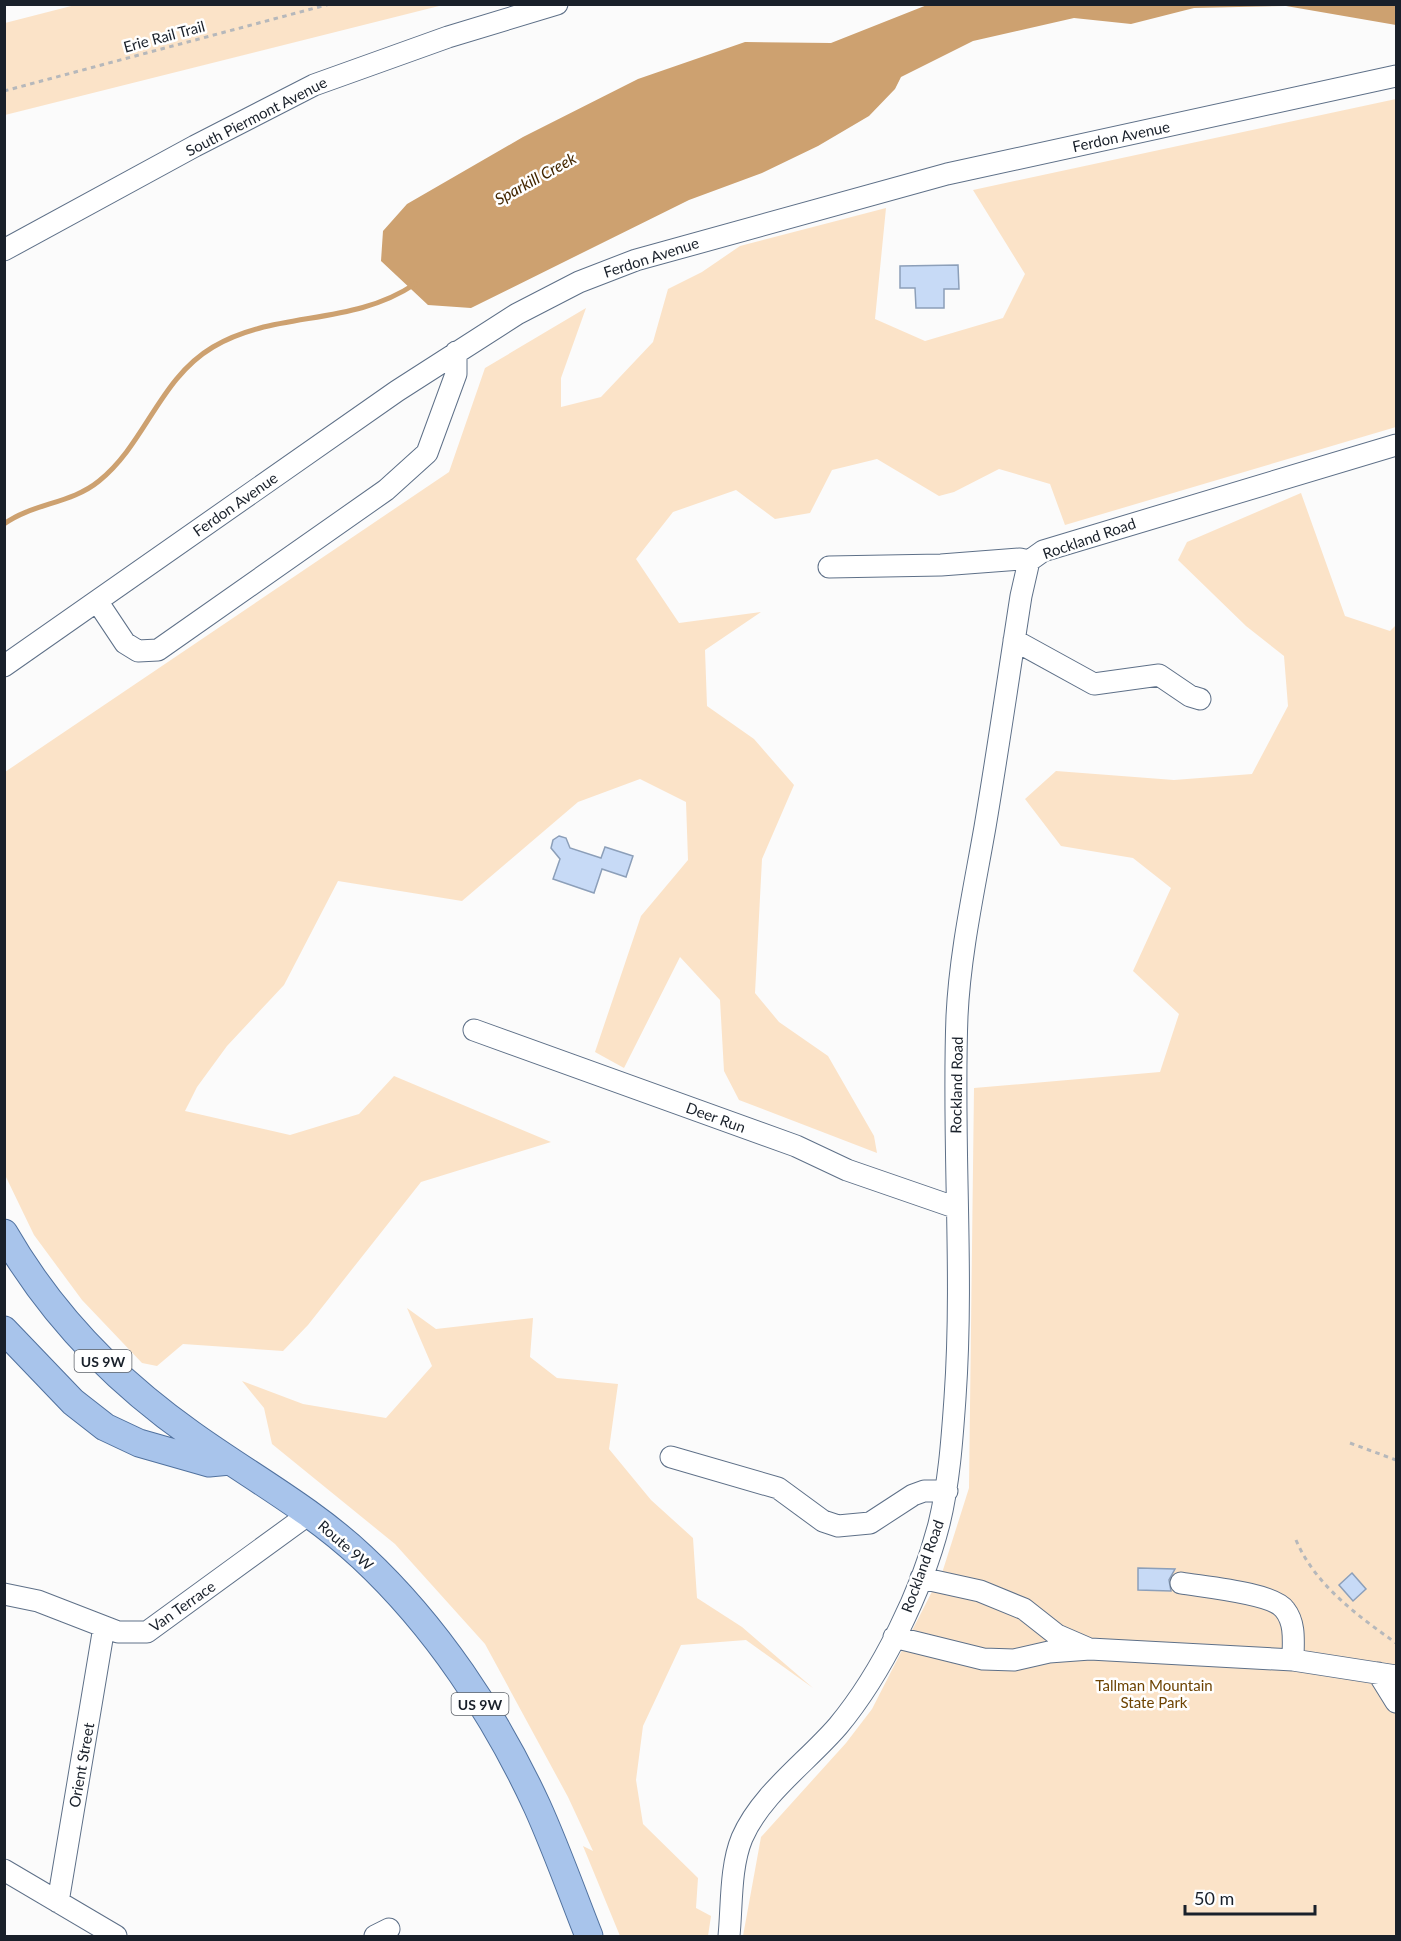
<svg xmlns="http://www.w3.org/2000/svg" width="1401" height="1941" viewBox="0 0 1401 1941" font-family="Lato,sans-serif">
	<rect width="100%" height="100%" fill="#fbfbfb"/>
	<!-- green -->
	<path fill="#fbe3c8" d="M79,4H443V5L5,115V23Z
		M1396,99V427L1065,525L1050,484L999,469L954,492L939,496L877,459L832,470L810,513L775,519L736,490L673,512L636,559L679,623L761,612L705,650L707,706L754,739L794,785L762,859L755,993L779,1022L828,1056L874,1136L877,1153L739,1100L724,1071L720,1000L680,957L624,1068L595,1052L641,916L688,860L686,802L640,779L578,802L462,901L338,881L284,985L227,1046L197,1087L185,1111L290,1135L359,1114L394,1076L551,1142L421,1182L308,1325L283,1351L183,1344L157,1366L142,1363L82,1300L34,1235L5,1175V772L449,472L485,368L586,308L561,378V407L601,397L653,342L668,289L702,272L740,246L886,208L875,319L925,341L1003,318L1025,274L973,190Z
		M1301,493L1345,616L1390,631L1396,625V1936H743L761,1837L846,1743L872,1709L943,1570L969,1488L974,1088L1160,1072L1179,1014L1133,971L1171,888L1133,858L1061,846L1025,799L1056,771L1174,780L1252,774L1288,706L1284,656L1246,626L1178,560L1187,542Z
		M407,1308L436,1329L533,1318L530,1357L557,1378L618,1384L609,1449L651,1500L693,1538L697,1598L742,1627L813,1688L746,1640L681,1645L643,1726L636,1780L643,1824L698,1878L696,1908L711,1916L708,1936H620L583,1846L593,1851L568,1797L485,1644L395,1544L272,1444L264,1408L242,1381L303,1404L386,1418L432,1366Z"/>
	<!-- water -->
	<path fill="#cda170" d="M927,5L1396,4V25L1286,6L1194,8L1131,24L1074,18L973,41L901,77L895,89L869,116L818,146L762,173L689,200L471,308L428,305L381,261L383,231L407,204L523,137L638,79L745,42L831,43Z"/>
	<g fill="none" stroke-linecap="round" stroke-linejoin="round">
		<!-- stream -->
		<path stroke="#cda170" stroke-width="5" d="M4,524C33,503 71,504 99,481C146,443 159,379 213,347C275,310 351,327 415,284"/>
	</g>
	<!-- building -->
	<path fill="#c7daf6" stroke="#8c9fb9" stroke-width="1.5" d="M958,265L959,289H944V308H916L915,288H900V266Z
		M559,836L566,838L570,848L601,858L605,847L633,856L626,877L602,869L594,893L553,879L560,859L551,848L553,840Z
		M1138,1568L1175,1569L1169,1580L1171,1591L1138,1590Z
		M1352,1573L1366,1589L1353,1601L1339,1585Z"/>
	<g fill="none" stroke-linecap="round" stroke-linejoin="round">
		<defs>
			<path id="minor" d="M4,250L195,146L314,85L448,37L557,4
				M829,567L941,565L1020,559L1029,561
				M97,601L125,643L138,651L158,650L386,490L427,453L456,374V352
				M1014,640L1094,684L1159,675L1190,696L1200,699
				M4,666L397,391L517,314L579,282L636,260L947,174L1396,76
				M474,1030L796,1146L847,1170L957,1208
				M671,1457L778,1488L823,1521L838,1526L870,1523L913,1495L924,1491H947
				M921,1578L980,1591L1024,1609L1057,1635L1087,1648
				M1181,1583C1203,1587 1274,1593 1285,1610C1296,1624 1293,1643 1293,1660
				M4,1594L38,1601L118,1632H147L309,1514
				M894,1637L983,1659L1014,1660L1049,1652L1090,1649L1293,1660L1396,1676
				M1378,1673L1396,1702
				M4,1870L116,1936
				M58,1902L104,1627
				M375,1936L389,1929
				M729,1936C732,1906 730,1867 742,1838C761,1794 807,1762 838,1726C882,1673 922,1591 939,1524C949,1483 952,1441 955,1398C964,1271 952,1144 957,1016C960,953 974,890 985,827C998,750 1009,673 1021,596L1029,561L1043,551L1396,445"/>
			<path id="major" d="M4,1233C50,1313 116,1381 191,1434C248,1475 311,1509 362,1557C436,1626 495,1715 537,1806C556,1848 572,1893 589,1936
				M4,1330L73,1402L105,1427L139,1443L209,1463L230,1461"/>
		</defs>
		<!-- minor casing -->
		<use href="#minor" stroke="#5e7088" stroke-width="23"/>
		<!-- major casing -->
		<use href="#major" stroke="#50719e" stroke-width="29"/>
		<!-- path -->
		<path stroke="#b6b8bb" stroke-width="3" stroke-dasharray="4.5 4.5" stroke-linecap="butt" d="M4,91L330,4
			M1350,1443L1396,1460
			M1296,1540C1315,1585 1358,1616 1396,1643"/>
		<!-- minor -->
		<use href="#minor" stroke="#fff" stroke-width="21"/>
		<!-- major -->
		<use href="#major" stroke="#a8c4eb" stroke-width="27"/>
	</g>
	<g text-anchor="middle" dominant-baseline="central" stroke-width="5" stroke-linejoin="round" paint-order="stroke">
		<!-- shield labels -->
		<g fill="#fff" stroke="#5e636a" stroke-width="1.5">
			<rect x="74.5" y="1350" width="57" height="22" rx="4.5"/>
			<rect x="451.5" y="1693" width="57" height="22" rx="4.5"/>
		</g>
		<g font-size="14" font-weight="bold" fill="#19202a">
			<text x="103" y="1361">US 9W</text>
			<text x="480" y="1704">US 9W</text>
		</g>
		<!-- street labels -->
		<g font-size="15" fill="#19202a" stroke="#fff">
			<text transform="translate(164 36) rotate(-15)">Erie Rail Trail</text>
			<text transform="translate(256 116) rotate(-27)">South Piermont Avenue</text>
			<text transform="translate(1121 136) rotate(-12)">Ferdon Avenue</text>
			<text transform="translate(651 257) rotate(-18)">Ferdon Avenue</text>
			<text transform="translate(235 504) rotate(-35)">Ferdon Avenue</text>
			<text transform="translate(1089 538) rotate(-19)">Rockland Road</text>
			<text transform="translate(956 1085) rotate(-89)">Rockland Road</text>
			<text transform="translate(716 1117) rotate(20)">Deer Run</text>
			<text transform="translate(346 1545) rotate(41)">Route 9W</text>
			<text transform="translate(922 1566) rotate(-70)">Rockland Road</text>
			<text transform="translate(182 1606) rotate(-35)">Van Terrace</text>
			<text transform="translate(81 1765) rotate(-80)">Orient Street</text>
		</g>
		<!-- park labels -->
		<g font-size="15" fill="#6e4403" stroke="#fff">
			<text x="1154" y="1685">Tallman Mountain<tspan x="1154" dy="17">State Park</tspan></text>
		</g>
		<!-- water labels -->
		<g font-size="16" font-style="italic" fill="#442700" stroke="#fff">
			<text transform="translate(535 178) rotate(-29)">Sparkill Creek</text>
		</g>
	</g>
	<!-- border -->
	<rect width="1401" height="1941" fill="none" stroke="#19202a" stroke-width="12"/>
	<!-- scale -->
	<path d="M1185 1905v9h130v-9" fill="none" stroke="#19202a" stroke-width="3"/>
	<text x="1194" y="1905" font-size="18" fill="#19202a" stroke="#ffffff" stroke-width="4.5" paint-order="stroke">50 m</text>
</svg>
